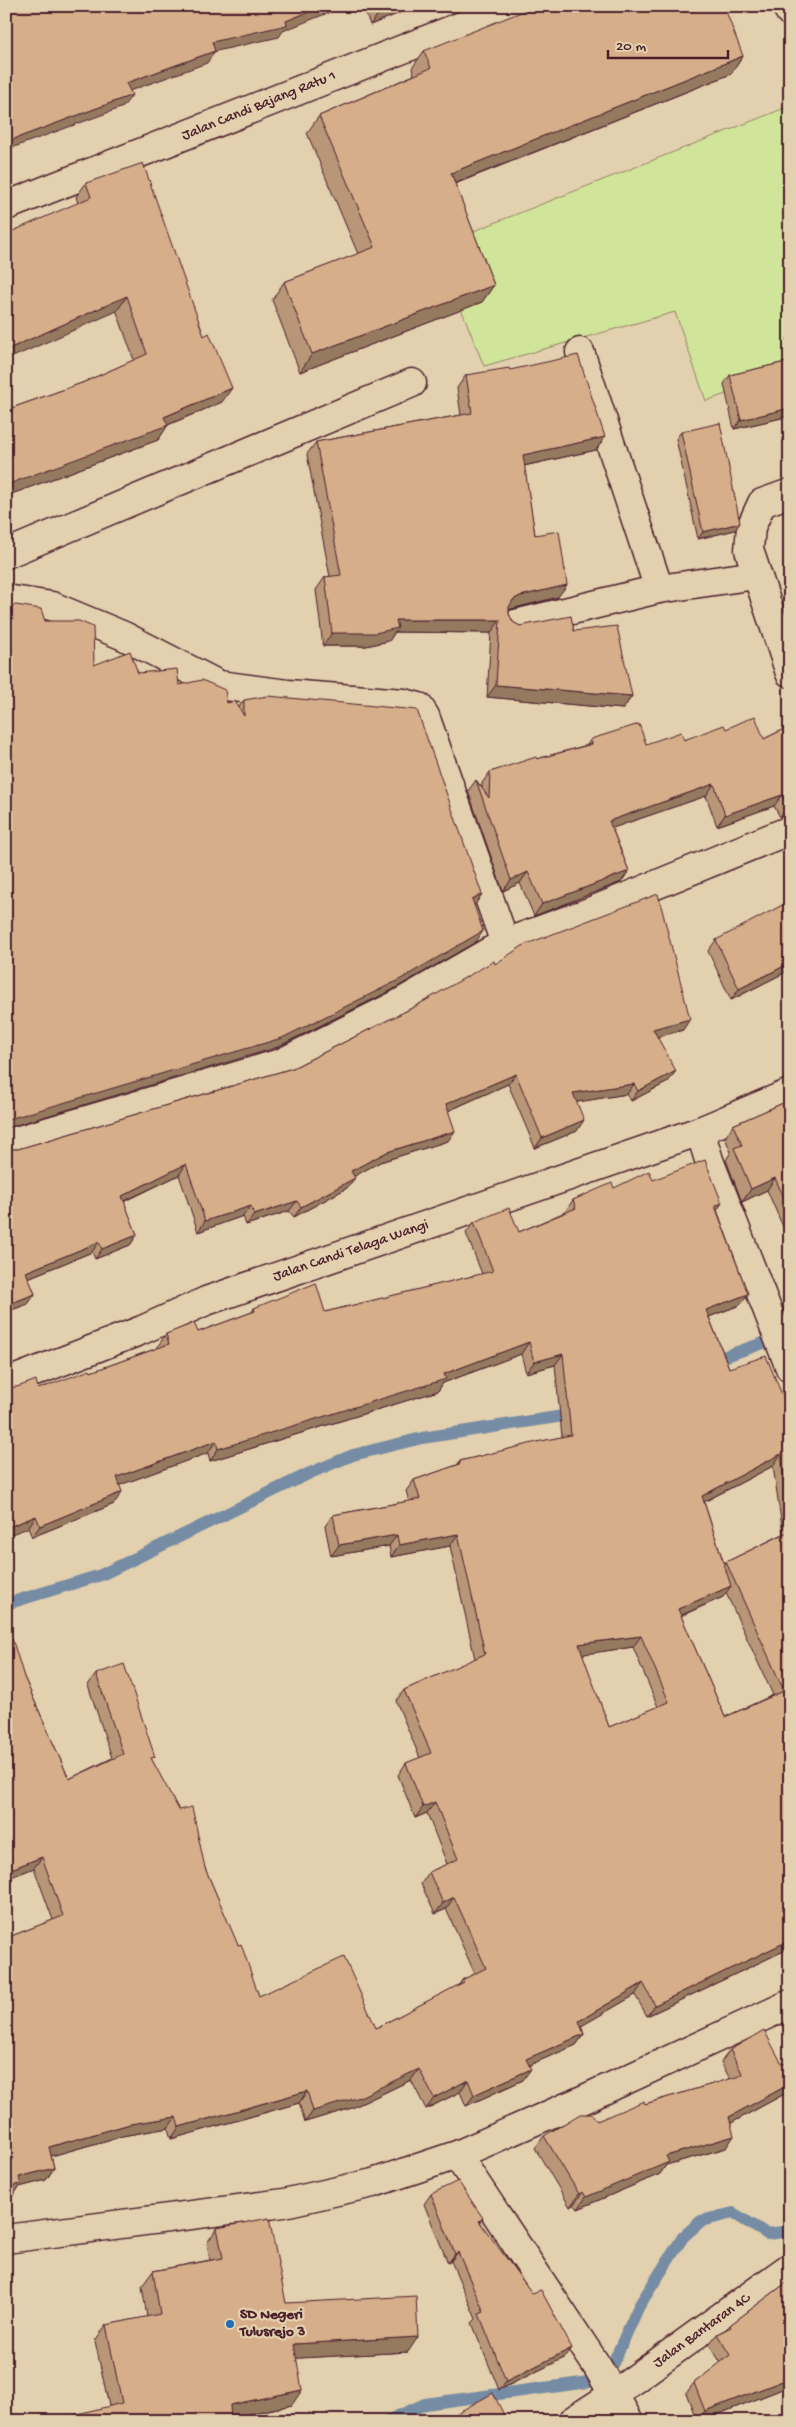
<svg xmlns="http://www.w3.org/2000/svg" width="796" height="2427" viewBox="0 0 796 2427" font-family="'Gochi Hand',sans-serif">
	<rect width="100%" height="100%" fill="#e3d0ae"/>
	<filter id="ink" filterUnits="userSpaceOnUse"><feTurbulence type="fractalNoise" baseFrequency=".02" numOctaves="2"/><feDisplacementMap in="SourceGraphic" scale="10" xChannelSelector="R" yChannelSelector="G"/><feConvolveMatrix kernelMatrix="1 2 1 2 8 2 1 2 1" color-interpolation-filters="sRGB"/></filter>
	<g filter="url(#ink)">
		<!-- green -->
		<path fill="#d1e59a" stroke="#8e8262" d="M790,106V371L706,401L675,312L484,366L436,246Z"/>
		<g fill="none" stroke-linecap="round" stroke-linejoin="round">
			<!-- stream -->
			<path stroke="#758ca4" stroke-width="12" d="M709,1362L780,1337
				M6,1604L101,1575L310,1473L353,1455L422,1438L576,1414
				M387,2421L425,2404L589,2382L613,2363L639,2306L683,2237L701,2221L733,2213L767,2234L790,2231"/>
			<defs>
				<path id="minor" d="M786,6L790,12
					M6,206L512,6
					M580,352L659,589
					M790,493L762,503L751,527L749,550L790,673
					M6,554L412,383
					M6,599L52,606L124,636L219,685L288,694L404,703L419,707L425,716L505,943
					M515,624L659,589L756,575
					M700,1131L709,1160L790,1368
					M6,1144L281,1063L399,1004L505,943L587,913L790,830
					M457,2155L597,2366L629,2421
					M6,2239L284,2203L373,2183L457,2155L578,2102L790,2004
					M572,2421L614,2394L790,2267"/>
				<path id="tertiary" d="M6,1383L142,1330L206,1301L700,1131L790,1093"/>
			</defs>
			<!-- minor casing -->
			<use href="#minor" stroke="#4a1f2b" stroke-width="31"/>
			<!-- tertiary casing -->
			<use href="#tertiary" stroke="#4a1f2b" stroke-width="31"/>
			<!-- minor -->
			<use href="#minor" stroke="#e3d0ae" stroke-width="28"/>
			<!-- tertiary -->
			<use href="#tertiary" stroke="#e3d0ae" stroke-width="28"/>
		</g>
		<!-- wall -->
		<path fill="#b89677" stroke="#4a1f2b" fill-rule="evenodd" d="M363,6H409L407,10L370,25Z
			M424,51L743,56L731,74L455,184L494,285L482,302L300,372L272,300L284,282L358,254L307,133L319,116L414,75L412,68Z
			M86,183L222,402L168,425L158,440L6,496V410L82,383L134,360L76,197Z
			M790,335V356L787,339Z
			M790,361V416L734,429L724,384L730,375Z
			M510,370L605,437L596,450L524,466L535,535L558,597L511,609L509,610V614L513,622L520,626L574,631L632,696L623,709L487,697L491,633L395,632L389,641L366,646H323L316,590L325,577H330L307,454L316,442L461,415L457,388L466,375Z
			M681,432L735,530L698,539L676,439Z
			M45,621L94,665L138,673L179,685L239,707L244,700L475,905H474L476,942L392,990L275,1048Z
			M790,726V815L780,817L774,806L717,826L706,796L612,828L629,871L621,882L534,916L520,883L503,891L468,791L476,780L482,788V783L490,772L587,745L591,739L646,744L684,740L726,729L764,739Z
			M716,940L790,970L731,1000L708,951Z
			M495,964L683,1030L657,1037L668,1082L631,1101L627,1094L576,1102L577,1131L535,1148L508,1084L448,1111V1141L380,1162L354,1176L347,1188L294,1217L289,1211L246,1225L243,1216L198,1232L179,1175L124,1202L137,1235L130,1245L95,1259L92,1252L28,1278L35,1294L28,1304L6,1312V1147L10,1149H18L293,1068L414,1007Z
			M790,1100V1243L767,1190L742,1202L726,1160L731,1152L725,1138L733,1125Z
			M653,1180L717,1210L748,1294L740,1305L709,1317L729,1368L788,1409H790V1948L647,2016L635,1995L581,2026L584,2034L576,2045L529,2065L523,2080L466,2106L460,2092L426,2109L411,2080L352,2108L305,2122L299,2103L171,2139L168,2128L122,2136L51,2156L54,2168L46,2180L19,2187L13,2196L6,2197V1938L53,1920L34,1868L6,1879V1640L24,1677L69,1779L112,1758L88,1685L96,1674L152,1760L205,1868L259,1996L376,2028L459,1985L462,1980L475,1974L446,1909L435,1914L421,1884L429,1872L447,1864L427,1813L415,1818L398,1775L406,1763L420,1758L396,1701L404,1690L475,1659L450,1546L391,1557L389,1546L331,1556L325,1526L333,1515L409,1501L406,1491L414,1480L457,1465L460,1461L562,1437L555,1365L526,1373L521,1354L443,1383L438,1391L210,1461L208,1453L119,1485L114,1504L32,1537L28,1528L38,1389L91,1372L158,1348V1346L166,1334L198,1332L252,1312L254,1308L325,1312L482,1274L466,1233L474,1222L519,1232L565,1212L573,1200L614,1188ZM773,1466L783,1534L726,1562L724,1564L704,1502ZM726,1593L773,1695L725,1717L681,1616L723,1597ZM633,1647L658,1707L609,1727L582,1654Z
			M730,2050L790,2091L731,2123L726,2148L666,2165L660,2174L578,2209L574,2204L570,2207L535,2148L544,2136L597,2121L645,2104L730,2079L721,2062Z
			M431,2194L483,2218L480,2222L566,2357L499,2390L472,2323L476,2319L451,2261L448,2263L424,2204Z
			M217,2228L286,2303L408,2352L296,2358L292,2405L231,2418L109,2406L95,2341L106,2325L147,2317L142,2286L153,2271L210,2260L207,2243Z
			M790,2280V2386L701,2421H697L686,2393L694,2383L721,2363L709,2344L717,2334L726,2329L730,2325Z"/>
		<!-- shaded-wall -->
		<path fill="#967a61" stroke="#4a1f2b" d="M323,6H345L283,31L279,37L203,54L212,42L286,21Z
			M395,6H409L407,10L370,25L379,13Z
			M215,51L207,63L118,95L126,83Z
			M743,56L731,74L438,190L451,173Z
			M132,95L123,107L6,150V142Z
			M494,285L482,302L300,372L312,354Z
			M127,296L117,311L6,360V350Z
			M232,388L222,402L165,426L168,425L158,440L6,496V485Z
			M790,408V416L734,429L741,420Z
			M605,437L596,450L514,468L523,455Z
			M740,523L735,530L698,539L703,532Z
			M567,585L558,597L511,609L504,613L513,600L520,596Z
			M396,620H500L491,633L395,632L389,641L366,646H323L332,633Z
			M496,685L632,696L623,709L487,697Z
			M714,784L706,796L601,832L609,821Z
			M782,795L774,806L717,826L725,815Z
			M790,805V815L780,817L788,806Z
			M629,871L621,882L534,916L542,904Z
			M528,872L520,883L503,891L511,880Z
			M482,894L475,905L465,910L472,899Z
			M483,931L476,942L392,990L275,1048L6,1128V1120L9,1119Z
			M790,963V970L731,1000L739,989Z
			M690,1019L683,1030L646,1040L653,1029Z
			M676,1071L668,1082L631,1101L638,1091Z
			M516,1074L508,1084L439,1115L446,1104Z
			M634,1084L627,1094L566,1104L573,1093Z
			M584,1120L577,1131L535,1148L542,1138Z
			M455,1131L448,1141L380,1162L344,1182L351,1171L387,1152Z
			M186,1164L179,1175L114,1206L122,1196Z
			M355,1178L347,1188L294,1217L301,1207Z
			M775,1178L767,1190L742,1202L751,1189Z
			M297,1201L289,1211L246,1225L254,1215Z
			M722,1203L714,1215L715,1206Z
			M251,1206L243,1216L198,1232L205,1221Z
			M137,1235L130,1245L95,1259L102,1249Z
			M99,1242L92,1252L18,1282L26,1272Z
			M35,1294L28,1304L6,1312V1305Z
			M748,1294L740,1305L698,1321L706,1310Z
			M529,1342L521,1354L443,1383L438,1391L210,1461L218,1449L444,1374Z
			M563,1354L555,1365L526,1373L534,1362Z
			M216,1441L208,1453L109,1489L117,1477Z
			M781,1454L773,1466L694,1507L702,1496Z
			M122,1492L114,1504L32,1537L40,1526Z
			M36,1516L28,1528L6,1536V1528Z
			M458,1534L450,1546L391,1557L399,1545Z
			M397,1535L389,1546L331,1556L339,1545Z
			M731,1586L723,1597L670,1620L678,1609Z
			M641,1636L633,1647L571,1656L579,1644Z
			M435,1802L427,1813L415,1818L423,1807Z
			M42,1857L34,1868L6,1879V1871Z
			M454,1897L446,1909L435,1914L443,1903Z
			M790,1940V1948L647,2016L655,2005Z
			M643,1983L635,1995L571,2032L579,2021Z
			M584,2034L576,2045L518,2070L526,2059Z
			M419,2069L411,2080L352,2108L305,2122L313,2111Z
			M531,2069L523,2080L466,2106L474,2095Z
			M468,2080L460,2092L426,2109L434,2098Z
			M790,2084V2091L720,2129L729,2117Z
			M307,2091L299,2103L171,2139L179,2127Z
			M176,2117L168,2128L122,2136L41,2159L49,2147L130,2124Z
			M734,2136L726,2148L666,2165L660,2174L578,2209L586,2197L666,2156Z
			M54,2168L46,2180L19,2187L13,2196L6,2197V2187L19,2177Z
			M583,2192L574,2204L570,2207L579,2194Z
			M458,2252L451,2261L448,2263L455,2254Z
			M418,2337L408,2352L283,2359L294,2344Z
			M572,2348L566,2357L499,2390L506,2381Z
			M790,2378V2386L701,2421H698L705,2411Z
			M302,2390L292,2405L219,2420L230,2405Z"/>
		<!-- building -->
		<path fill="#d6ae8a" stroke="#4a1f2b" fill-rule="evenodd" d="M12,6H323L286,21L287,25L212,42L215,51L126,83L132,95L6,142V9Z
			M376,6H395L379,13Z
			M536,6H724L743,56L451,173L494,285L312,354L284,282L375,247L319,116L431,68L424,51Z
			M143,163L204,336L209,333L232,388L164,417L168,425L6,485V410L82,383L147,354L127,296L6,350V234L91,197L86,183Z
			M578,355L605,437L523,455L535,535L559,531L567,585L520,596L513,600L509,607V614L513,622L520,626L571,616L574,631L617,626L632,696L496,685L500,620H396L398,628L375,633H332L325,577L341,575L316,442L472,413L466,375L509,368L510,370Z
			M790,361V408L741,420L730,375Z
			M720,423L740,523L703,532L681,432Z
			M16,605L41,609L45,621H79L93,627L94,665L130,651L138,673L177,669L179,685L202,680L225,690L227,703L235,701L244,716V700L268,696L417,710L482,894L472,899L483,931L399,980L282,1038L9,1119L6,1120V608Z
			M755,716L764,739L790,726V805L788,806L782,795L725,815L714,784L609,821L629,871L542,904L528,872L511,880L476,780L489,798L490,772L536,757L537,759L592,744L591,739L639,724L646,744L681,732L684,740L724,725L726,729Z
			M658,894L690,1019L653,1029L676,1071L638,1091L634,1084L573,1093L584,1120L542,1138L516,1074L446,1104L455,1131L387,1152L351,1171L355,1178L301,1207L297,1201L254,1215L251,1206L205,1221L186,1164L122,1196L137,1235L102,1249L99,1242L26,1272L35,1294L6,1305V1147L10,1149H18L293,1068L414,1007L494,961L495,964L524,945Z
			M790,901V963L739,989L716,940Z
			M790,1100V1211L775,1178L751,1189L734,1148L742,1145L733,1125Z
			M705,1160L722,1203L715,1206L748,1294L706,1310L729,1368L766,1356L788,1409H790V1516L781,1454L702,1496L731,1586L678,1609L725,1717L784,1691L726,1562L790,1531V1940L655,2005L643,1983L579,2021L584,2034L526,2059L531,2069L474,2095L468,2080L434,2098L419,2069L360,2097L313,2111L307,2091L179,2127L176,2117L130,2124L49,2147L54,2168L19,2177L21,2184L6,2187V1938L63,1916L42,1857L6,1871V1640L12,1638L24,1677L69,1779L123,1754L96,1674L124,1664L155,1757L151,1758L179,1810L192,1807L205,1868L238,1945L241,1944L259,1996L344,1957L376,2028L464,1982L462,1980L486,1968L454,1897L443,1903L429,1872L458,1859L435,1802L423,1807L406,1763L431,1753L404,1690L485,1654L458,1534L399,1545L397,1535L339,1545L333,1515L420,1499L414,1480L460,1464V1461L541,1441L571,1435L563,1354L534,1362L529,1342L444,1374L446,1379L218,1449L216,1441L117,1477L122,1492L40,1526L36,1516L6,1528V1389L20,1386L36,1380L38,1389L90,1370L91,1372L169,1344L166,1334L194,1323L198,1332L255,1311L254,1308L316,1283L325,1312L493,1271L474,1222L509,1208L519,1232L576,1208L573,1200L612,1183L614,1188L649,1171L653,1180ZM641,1636L669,1702L609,1727L579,1644Z
			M764,2030L782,2064L790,2062V2084L729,2117L734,2136L666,2156L669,2162L586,2197L583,2192L579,2194L544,2136L580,2114H592L597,2121L644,2101L645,2104L743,2075L730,2050Z
			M458,2181L483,2218L479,2221L532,2293L541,2290L572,2348L506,2381L479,2314L484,2312L458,2252L455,2254L431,2194Z
			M269,2218L286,2303L416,2296L418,2337L294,2344L302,2390L230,2405L231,2420L49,2421L122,2403L106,2325L160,2314L153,2271L223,2258L217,2228Z
			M790,2280V2378L705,2411L694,2383L730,2355L717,2334L731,2327L730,2325Z
			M493,2393L507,2421H443Z"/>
	</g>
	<!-- markers -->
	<circle fill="#1f6fb2" stroke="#e3d0ae" stroke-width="2" cx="230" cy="2324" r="5"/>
	<g text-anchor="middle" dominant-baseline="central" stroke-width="4.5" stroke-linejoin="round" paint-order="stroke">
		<!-- street labels -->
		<g font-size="15" fill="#4a1f2b" stroke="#e3d0ae">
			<text transform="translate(259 106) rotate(-22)">Jalan Candi Bajang Ratu 1</text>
			<text transform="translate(351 1251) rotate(-19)">Jalan Candi Telaga Wangi</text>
			<text transform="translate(702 2331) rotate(-36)">Jalan Bantaran 4C</text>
		</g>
		<!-- poi labels -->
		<g font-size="15" font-weight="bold" fill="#4a1f2b" stroke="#e3d0ae" text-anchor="start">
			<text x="240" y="2315">SD Negeri<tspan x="240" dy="17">Tulusrejo 3</tspan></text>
		</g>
	</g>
	<!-- margin -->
	<rect width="796" height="2427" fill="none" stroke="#e3d0ae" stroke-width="25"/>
	<rect x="12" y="12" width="771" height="2402" fill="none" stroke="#4a1f2b" stroke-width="2" filter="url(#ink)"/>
	<!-- scale -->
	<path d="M608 50v8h120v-8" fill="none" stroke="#4a1f2b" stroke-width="2.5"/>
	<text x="616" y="50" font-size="15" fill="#4a1f2b" stroke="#e3d0ae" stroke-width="4" paint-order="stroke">20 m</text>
</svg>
